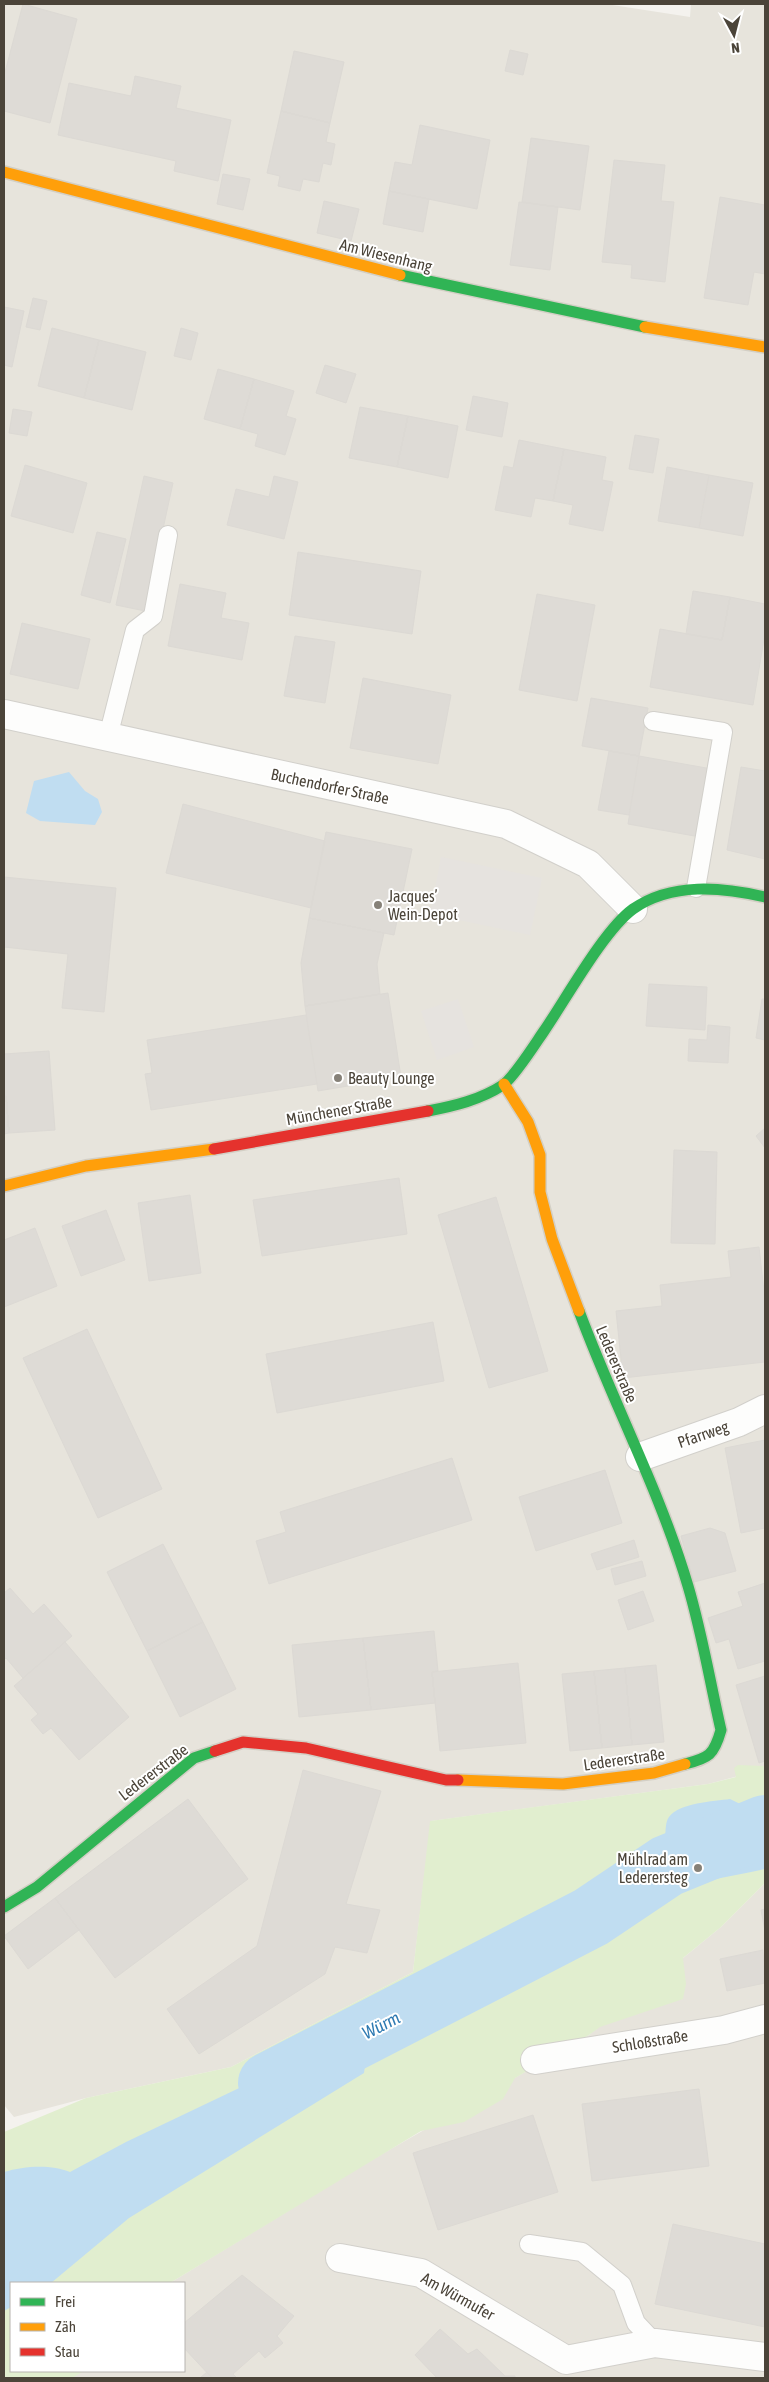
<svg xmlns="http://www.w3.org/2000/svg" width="769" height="2382" viewBox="0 0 769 2382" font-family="'Asap Condensed',sans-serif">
	<rect width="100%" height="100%" fill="#f4f2ee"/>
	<!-- residential -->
	<path fill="#e7e4dc" d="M4,4H606L690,17L691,4H765V1769L708,1784L431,1821L413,1972L231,2067L86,2098L14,2117L4,2105Z
		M765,1883V2378H28L40,2371H184V2283H170L365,2164L589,2035L721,1927Z"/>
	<!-- green -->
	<path fill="#e1eecf" d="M738,1765L765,1766V1883L721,1927L683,1958L686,1984L683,1999L600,2027L589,2035L515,2078L503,2099L464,2122L421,2131L170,2283H11V2371H84L72,2378H4V2132L86,2098L231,2067L413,1972L430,1821L708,1784L736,1777L734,1768Z"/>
	<!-- parking -->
	<path fill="#e6e3df" d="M441,857L542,878L530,935L430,914Z
		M458,999L474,1047L437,1060L421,1011Z"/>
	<!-- water -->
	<path fill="#c0ddf1" d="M69,772L85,791L98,799L102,812L95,825L40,821L26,813L34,781Z
		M730,1799L765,1816V1869C727,1877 690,1883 653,1895C643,1898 633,1909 624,1911C612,1914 593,1911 583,1904L580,1890L588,1882L618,1876V1860L639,1854L665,1837C666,1831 665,1822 669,1817C679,1803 714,1801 730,1799Z
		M362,2034L366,2058L364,2073L129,2218L51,2283H11V2307L4,2311V2172C24,2166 51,2164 70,2172L126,2142L327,2046L346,2043Z"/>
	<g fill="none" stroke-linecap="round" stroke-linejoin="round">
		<!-- river -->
		<path stroke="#c0ddf1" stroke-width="62" d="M269,2083L591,1917L667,1866L765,1826"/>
	</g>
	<!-- building -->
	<path fill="#dedbd6" stroke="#dcd9d4" d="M23,4L77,19L50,123L4,111V76Z
		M510,50L528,54L523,75L505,71Z
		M294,51L344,62L330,123L281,111Z
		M135,76L181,86L176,108L231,120L218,181L174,171L176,161L58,135L69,83L131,96Z
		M281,111L330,123L326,142L335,144L331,165L323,163L319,182L303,179L300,191L278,186L280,176L267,173Z
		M420,125L490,140L477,209L389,191L395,162L412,165Z
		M531,138L589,146L580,210L522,202Z
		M614,160L665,165L661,201L674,202L665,282L631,278L632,265L602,262Z
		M223,174L250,179L243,210L217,204Z
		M389,191L429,199L423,232L383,224Z
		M720,197L765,205V274L754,272L748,305L704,298Z
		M324,201L359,209L351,241L317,233Z
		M519,202L558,207L550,270L510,265Z
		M33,298L47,301L40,330L26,327Z
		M4,307L24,311L12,367L4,365Z
		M52,328L99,340L84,398L38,386Z
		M181,328L198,333L191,360L174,356Z
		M99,340L146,352L132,410L84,398Z
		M325,365L356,374L346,403L316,393Z
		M218,369L254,379L240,429L204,419Z
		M254,379L294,391L286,416L296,419L285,455L255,446L258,434L240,429Z
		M473,396L508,403L502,437L466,430Z
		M360,407L408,416L397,467L349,458Z
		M13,409L32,412L27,436L9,433Z
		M408,416L458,426L448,478L397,467Z
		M635,435L659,439L653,473L629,469Z
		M519,440L564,449L553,501L535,498L531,517L495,510L504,466L513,468Z
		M564,449L606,457L602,480L613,482L603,531L569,524L573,505L553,501Z
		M25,465L87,483L73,533L11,516Z
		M667,467L709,475L699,528L658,521Z
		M709,475L753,483L743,536L699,528Z
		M144,476L173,483L145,611L116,605Z
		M274,476L298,482L284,539L227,525L236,489L269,497Z
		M97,532L126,539L110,603L81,595Z
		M298,552L421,571L412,634L289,615Z
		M180,584L226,593L221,618L249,623L242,660L168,646Z
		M693,591L730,597L722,640L686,634Z
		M537,594L595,605L577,701L519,690Z
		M730,597L765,604V633L753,705L650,687L660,629L722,640Z
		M22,623L90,639L78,689L10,674Z
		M295,636L335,642L325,703L284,696Z
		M363,678L451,695L438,764L350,748Z
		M591,698L648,708L639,756L582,746Z
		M609,751L639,756L629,815L598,810Z
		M639,756L712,769L700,837L628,824Z
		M741,767L765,771V859L727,850Z
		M183,804L325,841L311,908L166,873Z
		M326,832L412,849L394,935L309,918Z
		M4,877L116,888L104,1012L62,1008L68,954L4,947Z
		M309,918L384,933L377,964L380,994L305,1006L301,963Z
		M649,984L707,987L705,1030L646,1026Z
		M388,993L401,1077L318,1091L305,1006Z
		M762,999H765V1040L756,1038Z
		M306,1015L317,1084L151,1110L145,1074L152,1073L147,1040Z
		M708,1025L730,1027L728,1063L688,1061L689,1039L707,1040Z
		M49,1051L55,1130L9,1133L6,1096H4V1054Z
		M4,1096H6L9,1133L4,1134Z
		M765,1128V1148L756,1136Z
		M674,1150L717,1152L715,1244L671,1243Z
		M399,1178L407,1234L262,1256L253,1200Z
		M190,1195L201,1273L149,1281L138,1203Z
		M496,1197L548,1371L489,1388L438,1215Z
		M106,1210L125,1260L81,1276L62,1226Z
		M35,1228L57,1286L4,1307V1240Z
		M759,1247L765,1300V1362L623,1378L616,1311L662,1306L660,1285L731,1277L728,1251Z
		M433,1322L444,1381L277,1413L266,1354Z
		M87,1329L162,1489L98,1518L23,1358Z
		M765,1440V1528L741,1533L725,1448Z
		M452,1458L472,1520L269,1584L256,1541L286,1532L280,1512Z
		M605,1470L622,1523L536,1551L519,1497Z
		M710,1528L725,1533L736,1571L694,1582L681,1536Z
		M634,1540L639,1557L597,1570L591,1554Z
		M163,1544L203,1622L147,1651L107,1572Z
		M642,1561L646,1576L615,1585L611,1569Z
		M765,1583V1661L738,1669L729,1639L716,1643L708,1618L743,1606L738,1592Z
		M10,1588L33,1614L44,1604L72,1636L23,1678L6,1658L4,1660V1593Z
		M643,1591L654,1621L628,1630L618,1600Z
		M203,1622L236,1689L180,1717L147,1651Z
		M434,1631L438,1671L432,1672L435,1703L371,1710L363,1638Z
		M363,1638L371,1710L299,1717L292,1645Z
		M65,1642L129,1717L79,1760L51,1728L43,1734L31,1720L38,1714L14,1686Z
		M518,1663L526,1743L440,1751L432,1672Z
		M656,1665L664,1742L632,1745L625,1668Z
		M625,1668L632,1745L602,1748L594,1671Z
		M594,1671L602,1748L570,1751L562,1674Z
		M765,1676V1761L759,1763L736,1685Z
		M303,1770L381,1791L346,1904L380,1910L367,1953L335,1947L325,1974L199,2054L167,2009L257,1946Z
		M188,1799L248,1879L115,1978L55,1898Z
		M55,1898L79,1930L28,1969L4,1936Z
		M765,1909V1931L761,1910Z
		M763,1950L765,1983L727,1991L720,1959Z
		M699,2089L709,2166L592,2181L582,2104Z
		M533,2115L558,2192L438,2230L413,2153Z
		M673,2224L765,2244V2327L655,2304Z
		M242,2275L294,2316L277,2336L283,2343L265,2358L259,2351L233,2374L237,2378H212L184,2348V2323Z
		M440,2329L468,2354L477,2349L505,2376H515V2378H437L415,2355Z
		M207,2372L212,2378H200Z"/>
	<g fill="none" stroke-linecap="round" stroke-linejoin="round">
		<defs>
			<path id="lane" d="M653,721L723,732L696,888
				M108,737L135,630L153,616L168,535
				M529,2244L582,2252L622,2285L636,2323L655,2343"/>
			<path id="street" d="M4,714L506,824L588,864L633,909
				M640,1457L739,1422L765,1409
				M535,2060L724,2030L765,2019
				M340,2258L421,2273L566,2360L655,2343L765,2357"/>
			<path id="fast" d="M400,275L645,327
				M428,1111C454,1106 480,1100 503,1085C515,1076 535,1044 544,1031C566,999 604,930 633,909C672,882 722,887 765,897
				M579,1311C613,1403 660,1491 688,1586C702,1633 710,1682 721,1730C714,1755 709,1758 685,1764
				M4,1907L37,1887L194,1758L215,1751"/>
			<path id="slow" d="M4,172L400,275
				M645,327L765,347
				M504,1084L528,1122L540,1155V1192L552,1239L579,1311
				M4,1186L86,1166L214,1149
				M458,1780L563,1784L654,1773L685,1764"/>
			<path id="jam" d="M214,1149L428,1111
				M215,1751L243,1742L306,1748L446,1780H458"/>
		</defs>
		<!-- lane casing -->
		<use href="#lane" stroke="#d2d0cb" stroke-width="20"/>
		<!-- street casing -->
		<use href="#street" stroke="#d2d0cb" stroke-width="30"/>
		<!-- fast casing -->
		<use href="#fast" stroke="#d3cfc5" stroke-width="14"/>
		<!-- slow casing -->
		<use href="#slow" stroke="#d3cfc5" stroke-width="14"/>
		<!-- jam casing -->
		<use href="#jam" stroke="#d3cfc5" stroke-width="14"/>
		<!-- lane -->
		<use href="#lane" stroke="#fdfdfc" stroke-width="18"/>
		<!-- street -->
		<use href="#street" stroke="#fdfdfc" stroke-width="28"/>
		<!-- fast -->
		<use href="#fast" stroke="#30b455" stroke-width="11"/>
		<!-- slow -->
		<use href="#slow" stroke="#ff9f0a" stroke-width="11"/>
		<!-- jam -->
		<use href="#jam" stroke="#e5322d" stroke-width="11"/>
	</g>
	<!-- markers -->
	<g fill="#868178" stroke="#fff" stroke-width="2">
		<circle cx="378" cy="905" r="5"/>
		<circle cx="338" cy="1078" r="5"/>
		<circle cx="698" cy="1868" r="5"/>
	</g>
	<g text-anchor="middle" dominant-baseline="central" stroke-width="4" stroke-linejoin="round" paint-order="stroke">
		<!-- street labels -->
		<g font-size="16" fill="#4b4439" stroke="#fff">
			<text transform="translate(386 255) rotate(14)">Am Wiesenhang</text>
			<text transform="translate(330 786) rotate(12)">Buchendorfer Straße</text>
			<text transform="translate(339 1110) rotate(-10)">Münchener Straße</text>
			<text transform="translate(617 1364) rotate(67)">Ledererstraße</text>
			<text transform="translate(703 1434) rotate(-19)">Pfarrweg</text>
			<text transform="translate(624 1759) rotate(-8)">Ledererstraße</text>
			<text transform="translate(153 1772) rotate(-37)">Ledererstraße</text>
			<text transform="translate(650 2041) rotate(-9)">Schloßstraße</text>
			<text transform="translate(458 2296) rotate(29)">Am Würmufer</text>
		</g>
		<!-- poi labels -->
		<g font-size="16" fill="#4b4439" stroke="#fff" text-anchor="start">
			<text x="388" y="896">Jacques’<tspan x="388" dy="18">Wein-Depot</tspan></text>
			<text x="348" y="1078">Beauty Lounge</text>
			<text x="688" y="1859" text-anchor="end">Mühlrad am<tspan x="688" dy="18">Lederersteg</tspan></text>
		</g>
		<!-- water labels -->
		<g font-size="18" font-style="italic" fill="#2e7ab2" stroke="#fff">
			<text transform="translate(381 2025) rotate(-27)">Würm</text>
		</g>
	</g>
	<!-- border -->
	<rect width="769" height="2382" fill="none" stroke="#4b4439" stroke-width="10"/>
	<!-- legend -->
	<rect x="10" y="2282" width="175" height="90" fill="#ffffff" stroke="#b7b4b0"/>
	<rect x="20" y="2298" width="25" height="8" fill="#30b455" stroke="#b7b4b0"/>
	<text x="55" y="2307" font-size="15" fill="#4b4439">Frei</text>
	<rect x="20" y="2323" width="25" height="8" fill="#ff9f0a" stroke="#b7b4b0"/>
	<text x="55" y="2332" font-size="15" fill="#4b4439">Zäh</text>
	<rect x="20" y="2348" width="25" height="8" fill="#e5322d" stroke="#b7b4b0"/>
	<text x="55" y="2357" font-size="15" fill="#4b4439">Stau</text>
	<!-- north arrow -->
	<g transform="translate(734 35) rotate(173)" stroke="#ffffff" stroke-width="4" paint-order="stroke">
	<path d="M0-4L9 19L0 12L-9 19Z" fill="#4b4439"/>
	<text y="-8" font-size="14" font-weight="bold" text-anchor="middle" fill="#4b4439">N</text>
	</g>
</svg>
